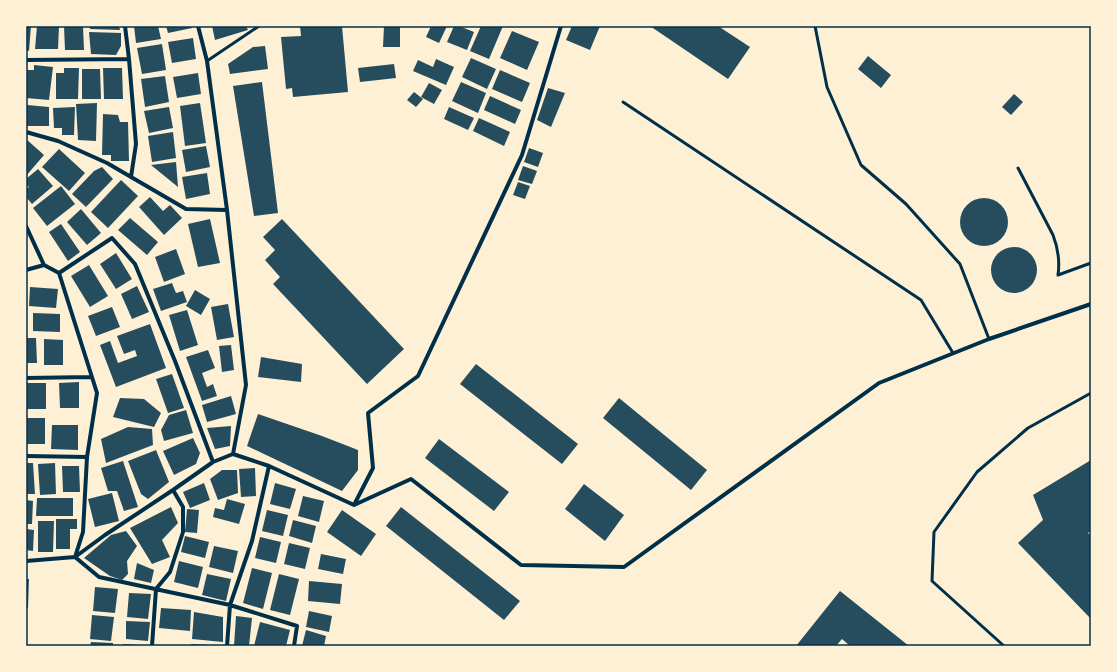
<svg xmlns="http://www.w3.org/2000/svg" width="1117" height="672" viewBox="0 0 1117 672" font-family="Karla,sans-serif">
	<rect width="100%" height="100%" fill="#fdf0d5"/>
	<!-- building -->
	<path fill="#264d5e" d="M26,26H31L29,51L26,50Z
		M37,26H59L58,49H35Z
		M64,26H83L84,50H65Z
		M90,26H119L120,30L90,29Z
		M134,26H158L161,39L136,43Z
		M166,26H192V28L168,33Z
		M212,26H246L248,30L215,40Z
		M300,26H342L348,92L293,97L292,88L286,89L281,37L301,36Z
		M384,26H400V47H383Z
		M431,26H447L439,43L426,37Z
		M454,26H459L474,32L467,50L447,42Z
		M481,26H503L489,59L470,51Z
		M572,26H600L590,50L566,40Z
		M650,26H718L750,47L728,79Z
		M512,31L539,42L527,70L500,58Z
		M89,32L121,33V46L116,55L91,54Z
		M193,38L196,59L172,63L168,42Z
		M162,44L166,70L142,74L137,48Z
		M265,46L268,69L230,74L228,64L253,47Z
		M868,56L891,75L881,88L858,69Z
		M471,58L496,69L487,89L462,77Z
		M436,59L454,67L446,85L413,71L418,60L433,67Z
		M394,64L396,78L360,82L358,68Z
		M34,65L53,67L49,100L26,98V70H34Z
		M64,68H79L78,99H56V73H64Z
		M103,68H122L123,99H104Z
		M82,69H100L101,99H82Z
		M500,70L530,83L522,102L492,89Z
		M198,73L201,94L177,98L173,77Z
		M165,76L169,102L145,107L141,79Z
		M262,82L278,213L254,216L233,86Z
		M461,82L486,93L478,113L452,101Z
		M429,83L442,90L434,104L421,97Z
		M548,88L565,93L551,127L537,120Z
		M414,92L423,99L416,107L407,100Z
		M1014,94L1023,102L1011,115L1002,107Z
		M490,96L521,110L515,124L484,110Z
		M97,103L96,141L78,140L76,104Z
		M200,103L206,143L185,146L180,106Z
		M27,105L49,107V126H27Z
		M75,107L74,135H62V128H54L53,108Z
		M169,107L173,128L149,133L144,111Z
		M449,107L474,118L468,130L444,119Z
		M103,114L118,115L120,122H128L129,161H111V155H102Z
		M479,118L510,132L504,146L473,131Z
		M173,132L176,158L152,162L148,136Z
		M26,139L44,155L26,176Z
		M206,146L210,167L186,172L182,150Z
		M529,148L543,153L538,167L524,162Z
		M59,149L85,173L69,191L42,167Z
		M176,162L178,187L151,165Z
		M523,166L537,171L532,184L518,180Z
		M102,167L113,179L86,207L72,194L94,171Z
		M38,169L53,186L32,204L26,197V189L29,187L26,184V179Z
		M207,173L210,194L186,199L182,177Z
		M121,180L138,196L108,228L91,212Z
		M518,182L530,186L525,199L513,195Z
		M61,186L75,204L47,226L33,208Z
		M150,197L163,211L170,205L182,218L164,235L139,207Z
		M960 222a24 24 0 1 1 48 0a24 24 0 1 1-48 0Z
		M81,209L101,233L87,245L67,222Z
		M130,218L158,242L147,255L118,230Z
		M210,219L220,263L198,267L188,224Z
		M282,219L404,349L367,384L273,284L280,277L265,260L275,250L263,237Z
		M61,224L80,252L68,261L49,232Z
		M991 270a23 23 0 1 1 46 0a23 23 0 1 1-46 0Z
		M176,249L185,274L164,282L155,257Z
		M116,253L132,279L116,289L100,264Z
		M89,265L108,296L90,307L71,276Z
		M172,283L176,293L183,291L187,302L161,311L153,289Z
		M137,286L149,312L132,319L121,294Z
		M30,287L58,289L56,308L29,306Z
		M195,290L210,299L201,315L186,306Z
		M228,304L234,337L217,340L211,307Z
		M112,307L120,327L96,336L88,316Z
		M187,310L198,345L180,351L169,315Z
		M33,313L60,314V332L33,331Z
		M150,324L166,368L116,387L100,345L110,341L118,363L137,356L135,350L124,354L117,336Z
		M26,338H36L37,363H26Z
		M44,339L63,340V365H44Z
		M231,345L234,370L222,372L219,346Z
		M208,350L215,368L202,373L207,387L213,384L217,396L202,401L186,357Z
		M261,357L302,364L301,382L258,377Z
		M476,364L578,444L562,464L460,384Z
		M172,374L184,408L168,413L156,379Z
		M79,382V408H60L59,383Z
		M26,383H46V409H27Z
		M231,396L236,414L207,422L202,405Z
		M120,398L144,399L161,413L154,427L113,417Z
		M619,398L707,470L691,490L603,418Z
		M186,410L193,433L164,441L161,430L169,415Z
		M258,414L322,436L358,450V470L342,491L247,446Z
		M26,418H45V444H26Z
		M52,425H78V450L51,449Z
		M231,426L230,446L215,449L207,428Z
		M128,427L152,429L153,445L106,463L101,439Z
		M193,438L200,453L196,464L174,475L163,451Z
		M439,439L509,492L494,511L425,458Z
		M156,450L169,482L148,499L141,494L128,461Z
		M1091,460V530L1088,533L1091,536V619L1018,543L1043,520L1033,495Z
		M123,461L138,507L124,511L117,491H108L101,468Z
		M26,463H33L35,494H26Z
		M55,463L56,494L40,495L38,464Z
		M62,466H79L80,492H63Z
		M255,468L256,496L241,497L239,469Z
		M222,470H237L238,493L218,500L210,479Z
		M204,483L210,500L190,508L183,492Z
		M275,483L296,489L290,509L270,504Z
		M584,484L624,515L605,541L565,509Z
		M112,493L119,521L95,527L88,499Z
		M303,496L324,501L319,522L298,516Z
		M37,498H73V516H36Z
		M227,499L245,504L239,524L213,517L215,508L224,510Z
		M26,500L33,501L32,524H26Z
		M171,507L178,523L162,540L170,557L152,564L130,528Z
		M401,507L520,601L504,620L386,526Z
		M187,509L199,510L197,533L185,532Z
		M267,510L288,515L283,536L262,531Z
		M342,510L376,534L361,556L327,532Z
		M56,519H77V529H70V549H56Z
		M293,520L316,526L312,543L289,536Z
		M38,521H54L53,552H38Z
		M26,529L34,530L33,551L26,550Z
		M126,531L137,546L127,561L128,574L122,580L110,576L84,558L111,535Z
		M185,536L209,542L205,558L181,552Z
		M260,537L281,542L276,563L255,558Z
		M289,543L310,548L305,569L284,564Z
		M214,546L238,551L233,573L209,567Z
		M321,554L346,559L343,574L318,569Z
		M179,561L203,567L198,588L174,582Z
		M137,563L154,570L151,583L134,579Z
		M252,568L272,573L263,609L243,603Z
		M207,574L231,579L226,601L202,595Z
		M279,574L299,579L290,615L270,610Z
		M26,579H29L28,608H26Z
		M309,581L342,584L340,604L308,601Z
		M95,587L118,589L115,613L93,611Z
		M840,591L909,646H850L842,639L836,646H796Z
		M129,593L151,594L148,619L127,617Z
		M161,608L191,610L190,631L159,628Z
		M309,611L332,616L329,632L306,627Z
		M194,612L223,617V642L192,639Z
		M92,615L114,617L111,641L90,639Z
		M236,616L252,618L249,646H234Z
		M126,621L150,622L148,641L126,639Z
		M260,622L290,630L286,646H254Z
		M306,630L326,636L324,646H302Z
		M91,642L113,643V646H90Z
		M123,644L139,645V646H123Z
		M191,644L209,645V646H191Z"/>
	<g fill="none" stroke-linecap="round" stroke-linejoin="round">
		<!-- service -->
		<path stroke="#003049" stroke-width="3" d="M815,26L827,87L861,165L906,204L960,264L989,339
			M207,61L259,26
			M623,102L921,300L953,353
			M1018,168L1053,235C1058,248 1060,261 1058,275L1091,263
			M1004,646L932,581L934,532L977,472L1028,428L1091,393"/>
		<!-- minor -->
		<path stroke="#003049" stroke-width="4" d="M125,26L129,59
			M198,26L207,61L227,210L246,385L233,454
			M26,60L129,59L136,144L131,177
			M26,132L58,141L107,163L186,209L227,210
			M26,226L44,265L59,273L97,393L87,457L83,532L75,557L99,577L230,605L297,626L294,646
			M26,270L44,265
			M59,273L112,238L135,264L175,361L213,462
			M26,378L92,377
			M26,456L87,457
			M354,505L411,479L521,565L624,567L879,383L989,339L1091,304
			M354,505L373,468L368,413L418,376L522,155L561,26
			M26,561L75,557L105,535L173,490L213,462L233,454L269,466L354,505
			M152,646L156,589L170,572L183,532V507L173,490
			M227,646L230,605L252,541L269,466"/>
	</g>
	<!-- border -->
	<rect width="1117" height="672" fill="none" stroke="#fdf0d5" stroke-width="54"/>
	<rect x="27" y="27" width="1063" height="618" fill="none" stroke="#003049" stroke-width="1.5"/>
</svg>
